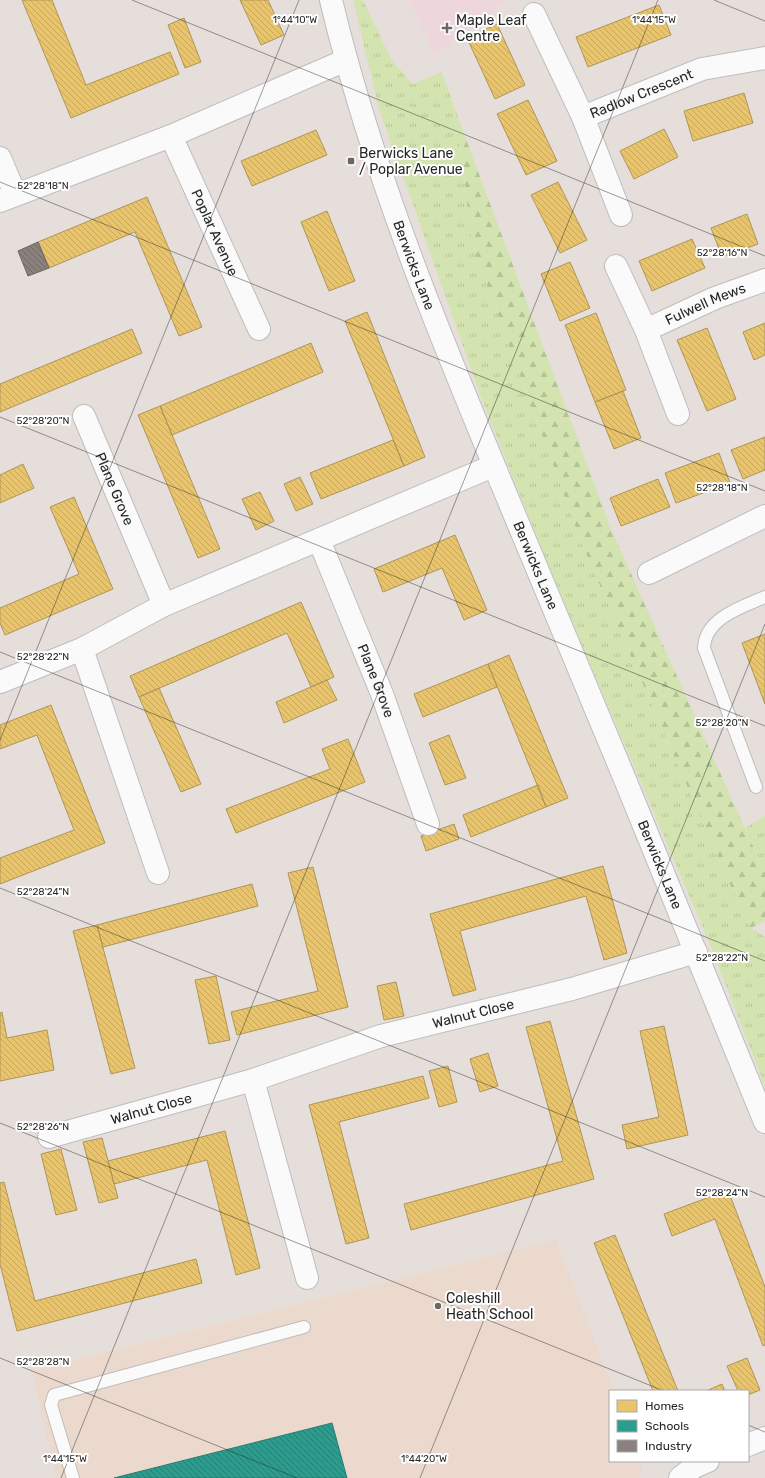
<svg xmlns="http://www.w3.org/2000/svg" width="765" height="1478" viewBox="0 0 765 1478" font-family="Rubik,sans-serif">
	<defs>
		<pattern id="grass-tufts" width="24" height="20" patternUnits="userSpaceOnUse"><rect width="24" height="20" fill="#d3e4b0"/><path d="M3 7l-1-3M5 7V3M7 7l1-3M15 17l-1-3M17 17v-4M19 17l1-3" fill="none" stroke="#b5c497"/></pattern>
		<pattern id="forest-firs" width="22" height="20" patternUnits="userSpaceOnUse"><rect width="22" height="20" fill="#d3e4b0"/><path d="M5 1l3.5 6h-7zM16 11l3.5 6h-7z" fill="#b5c497"/></pattern>
		<pattern id="homes-back-hatch" width="6" height="6" patternUnits="userSpaceOnUse"><rect width="6" height="6" fill="#e9c46a"/><path d="M-1 5l2 2M0 0l6 6M5-1l2 2" fill="none" stroke="#c8a85c"/></pattern>
		<pattern id="schools-back-hatch" width="6" height="6" patternUnits="userSpaceOnUse"><rect width="6" height="6" fill="#2a9d8f"/><path d="M-1 5l2 2M0 0l6 6M5-1l2 2" fill="none" stroke="#248075"/></pattern>
		<pattern id="industry-back-hatch" width="6" height="6" patternUnits="userSpaceOnUse"><rect width="6" height="6" fill="#8a817c"/><path d="M-1 5l2 2M0 0l6 6M5-1l2 2" fill="none" stroke="#716a66"/></pattern>
	</defs>
	<rect width="100%" height="100%" fill="#e6dedb"/>
	<!-- education -->
	<path fill="#ecd9ce" d="M556,1240L614,1391H610V1461H640L642,1466L640,1478H57L31,1371Z"/>
	<!-- medical -->
	<path fill="#eed7dc" d="M409,0H507L435,55Z"/>
	<!-- grass -->
	<path fill="url(#grass-tufts)" d="M353,0H363L391,59L413,84L442,72L456,112L472,244L582,544L735,896L751,928L765,937V1086L709,942L554,579L482,400L379,109Z
		M765,816V872L745,828Z"/>
	<!-- forest -->
	<path fill="url(#forest-firs)" d="M456,112L611,529L765,873V921L751,928L735,896L582,544L472,244Z"/>
	<!-- homes -->
	<path fill="url(#homes-back-hatch)" stroke="#af9556" d="M22,0H52L86,85L170,52L179,74L71,118Z
		M240,0H268L284,35L261,45Z
		M659,5L671,35L588,67L576,37Z
		M184,18L201,62L185,68L168,25Z
		M497,24L525,85L495,99L467,38Z
		M744,93L753,123L693,141L684,111Z
		M528,100L557,161L526,175L497,114Z
		M664,129L678,157L634,179L620,151Z
		M316,130L327,155L252,186L241,161Z
		M558,182L587,240L560,253L531,195Z
		M147,197L202,327L179,336L135,232L49,268L38,242Z
		M327,211L355,281L329,291L301,222Z
		M747,214L758,244L722,257L711,228Z
		M692,239L705,268L652,291L639,261Z
		M570,262L590,308L560,321L541,274Z
		M367,312L425,457L404,466L345,321Z
		M596,313L626,390L595,402L565,325Z
		M765,323V355L754,360L743,332Z
		M707,328L736,399L707,411L677,340Z
		M132,329L142,353L0,412V384Z
		M311,343L323,372L172,435L160,406Z
		M623,391L641,438L614,449L595,402Z
		M160,406L220,549L198,558L138,415Z
		M765,437V470L743,479L731,450Z
		M393,440L404,466L321,499L310,473Z
		M719,453L730,483L676,503L665,473Z
		M23,464L34,488L0,503V475Z
		M300,477L313,504L296,511L284,484Z
		M658,479L670,507L621,526L610,498Z
		M260,492L274,521L256,530L242,499Z
		M74,497L113,589L5,635L0,623V608L79,574L50,507Z
		M455,535L487,610L464,620L442,568L383,592L374,569Z
		M301,602L334,677L311,687L287,633L139,697L130,676Z
		M765,634V704L742,643Z
		M509,655L568,798L546,807L488,664Z
		M488,664L497,687L423,717L414,694Z
		M327,680L337,700L284,723L276,702Z
		M159,688L201,784L181,792L139,697Z
		M51,705L105,843L0,884V858L74,830L37,735L0,749V725Z
		M449,735L466,778L445,785L429,743Z
		M348,739L365,782L236,833L226,809L330,769L322,749Z
		M538,785L546,807L471,837L463,815Z
		M454,824L459,839L426,851L421,836Z
		M603,866L627,953L604,960L586,896L460,931L476,990L453,996L430,914Z
		M313,867L348,1007L237,1035L231,1012L318,991L288,873Z
		M252,884L258,906L103,947L97,925Z
		M97,925L135,1068L111,1074L73,931Z
		M216,976L230,1040L209,1044L195,980Z
		M396,982L404,1016L384,1020L377,986Z
		M2,1012L7,1038L47,1030L54,1070L0,1081V1013Z
		M550,1021L594,1179L411,1230L404,1204L563,1161L526,1027Z
		M664,1026L688,1135L627,1149L622,1125L659,1117L640,1031Z
		M488,1053L498,1086L480,1092L470,1059Z
		M448,1066L457,1102L439,1107L429,1071Z
		M423,1076L429,1098L339,1122L369,1238L346,1244L309,1105Z
		M225,1131L260,1268L236,1275L207,1160L114,1184L108,1161Z
		M102,1138L118,1198L99,1203L83,1142Z
		M61,1149L77,1210L56,1215L41,1154Z
		M4,1182L35,1301L196,1259L202,1283L17,1331L0,1264V1183Z
		M728,1190L765,1287V1345L763,1346L715,1219L672,1236L664,1214Z
		M615,1235L678,1391H653L594,1243Z
		M747,1358L760,1390L748,1395V1391H738L727,1366Z
		M722,1384L725,1391H706Z"/>
	<!-- schools -->
	<path fill="url(#schools-back-hatch)" stroke="#297a70" d="M332,1423L347,1478H114Z"/>
	<!-- industry -->
	<path fill="url(#industry-back-hatch)" stroke="#6c6662" d="M38,242L49,268L28,276L18,251Z"/>
	<g fill="none" stroke-linecap="round" stroke-linejoin="round">
		<defs>
			<path id="service" d="M756,787L704,648C705,618 742,607 765,597
				M73,1478L51,1405L54,1395L304,1327"/>
			<g id="minor">
				<path id="s1" d="M534,14L583,117L702,69L765,58"/>
				<path d="M583,117L621,215"/>
				<path id="s2" d="M171,136L259,329"/>
				<path d="M0,158L15,194"/>
				<path d="M0,201L171,136L346,60"/>
				<path d="M616,266L646,330L678,414"/>
				<path id="s3" d="M646,330L715,298L765,280"/>
				<path id="s4" d="M84,416L164,605"/>
				<path id="s5" d="M319,540L382,694L428,824"/>
				<path d="M649,573L765,516"/>
				<path d="M82,649L158,873"/>
				<path d="M0,682L82,649L164,605L493,466"/>
				<path d="M253,1080L307,1278"/>
				<path id="s6" d="M49,1137L253,1080L381,1036L572,989L696,952"/>
				<path d="M748,1445L765,1438"/>
				<path d="M680,1478L694,1467L708,1461"/>
			</g>
			<g id="tertiary">
				<path id="s7" d="M331,0C375,185 450,360 523,535C605,730 686,926 765,1122"/>
			</g>
		</defs>
		<!-- service casing -->
		<use href="#service" stroke="#bebdbe" stroke-width="14"/>
		<!-- minor casing -->
		<use href="#minor" stroke="#bebdbe" stroke-width="24"/>
		<!-- tertiary casing -->
		<use href="#tertiary" stroke="#bebdbe" stroke-width="24"/>
		<!-- service -->
		<use href="#service" stroke="#fbfafa" stroke-width="12"/>
		<!-- minor -->
		<use href="#minor" stroke="#fbfafa" stroke-width="22"/>
		<!-- tertiary -->
		<use href="#tertiary" stroke="#fbfafa" stroke-width="22"/>
	</g>
	<!-- ticks -->
	<path fill="none" stroke="#272727" stroke-width="1" stroke-opacity="0.45" d="M132,0L765,256M714,0L765,21M0,182L765,491M0,417L765,726M0,652L765,961M0,740L299,0M0,888L765,1197M0,1123L664,1391M0,1358L297,1478M748,1425L765,1432M61,1478L658,0M420,1478L765,624"/>
	<!-- markers -->
	<g fill="#6a6766" stroke="#fff" stroke-width="1.5">
		<path d="M445 22h4v4h4v4h-4v4h-4v-4h-4v-4h4z"/>
		<rect x="347" y="157" width="8" height="8" rx="2"/>
		<circle cx="438" cy="1306" r="4"/>
	</g>
	<g text-anchor="middle" dominant-baseline="central" stroke-width="4" stroke-linejoin="round" paint-order="stroke">
		<!-- poi labels -->
		<g font-size="14" fill="#272727" stroke="#fff" text-anchor="start">
			<text x="456" y="20">Maple Leaf<tspan x="456" dy="16">Centre</tspan></text>
			<text x="359" y="153">Berwicks Lane<tspan x="359" dy="16">/ Poplar Avenue</tspan></text>
			<text x="446" y="1298">Coleshill<tspan x="446" dy="16">Heath School</tspan></text>
		</g>
		<!-- street labels -->
		<g font-size="14" fill="#272727" stroke="#fff">
			<text stroke="none"><textPath href="#s1" startOffset="177">Radlow Crescent</textPath></text>
			<text stroke="none"><textPath href="#s2" startOffset="106">Poplar Avenue</textPath></text>
			<text stroke="none"><textPath href="#s7" startOffset="278">Berwicks Lane</textPath></text>
			<text stroke="none"><textPath href="#s3" startOffset="65">Fulwell Mews</textPath></text>
			<text stroke="none"><textPath href="#s4" startOffset="79">Plane Grove</textPath></text>
			<text stroke="none"><textPath href="#s7" startOffset="602">Berwicks Lane</textPath></text>
			<text stroke="none"><textPath href="#s5" startOffset="152">Plane Grove</textPath></text>
			<text stroke="none"><textPath href="#s7" startOffset="926">Berwicks Lane</textPath></text>
			<text stroke="none"><textPath href="#s6" startOffset="442">Walnut Close</textPath></text>
			<text stroke="none"><textPath href="#s6" startOffset="106">Walnut Close</textPath></text>
		</g>
	</g>
	<g font-size="10" text-anchor="middle" fill="#272727" stroke="#fff" stroke-width="4" stroke-linejoin="round" paint-order="stroke">
		<text x="295" y="23">1°44'10"W</text>
		<text x="654" y="23">1°44'15"W</text>
		<text x="43" y="189">52°28'18"N</text>
		<text x="722" y="256">52°28'16"N</text>
		<text x="43" y="424">52°28'20"N</text>
		<text x="722" y="491">52°28'18"N</text>
		<text x="43" y="660">52°28'22"N</text>
		<text x="722" y="726">52°28'20"N</text>
		<text x="43" y="895">52°28'24"N</text>
		<text x="722" y="961">52°28'22"N</text>
		<text x="43" y="1130">52°28'26"N</text>
		<text x="722" y="1196">52°28'24"N</text>
		<text x="43" y="1365">52°28'28"N</text>
		<text x="65" y="1462">1°44'15"W</text>
		<text x="424" y="1462">1°44'20"W</text>
	</g>
	<!-- legend -->
	<rect x="609" y="1390" width="140" height="72" fill="#ffffff" stroke="#a9a9a9"/>
	<rect x="617" y="1400" width="20" height="12" fill="#e9c46a" stroke="#a9a9a9"/>
	<text x="645" y="1410" font-size="12" fill="#272727">Homes</text>
	<rect x="617" y="1420" width="20" height="12" fill="#2a9d8f" stroke="#a9a9a9"/>
	<text x="645" y="1430" font-size="12" fill="#272727">Schools</text>
	<rect x="617" y="1440" width="20" height="12" fill="#8a817c" stroke="#a9a9a9"/>
	<text x="645" y="1450" font-size="12" fill="#272727">Industry</text>
</svg>
